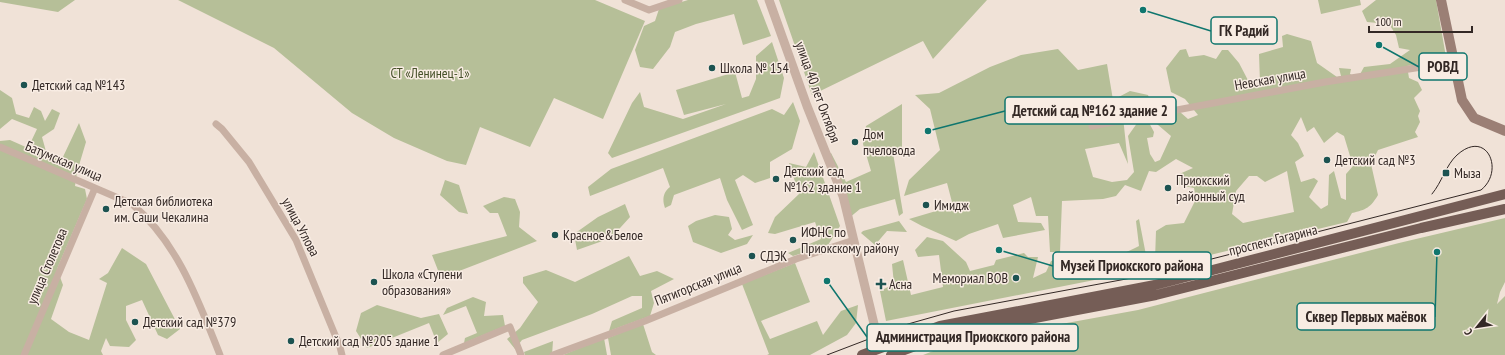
<svg xmlns="http://www.w3.org/2000/svg" width="1505" height="355" viewBox="0 0 1505 355" font-family="'PT Sans Narrow',sans-serif">
	<rect width="100%" height="100%" fill="#f0e2d7"/>
	<!-- green -->
	<path fill="#b6bf98" fill-rule="evenodd" d="M0,0H75L58,12L0,2Z
		M178,0H595L645,21L603,119L554,98L530,147L480,127L466,165L447,161L394,138L352,113L274,48Z
		M688,0H757L771,36L743,45L734,14L696,24L675,32L670,47L653,69L640,67L635,50L644,26L655,21L659,9Z
		M779,0H987L933,59L923,41L812,95Z
		M1318,0H1360L1361,5L1321,14Z
		M1376,0H1436L1446,57L1443,60L1407,66L1409,78L1418,82L1422,90L1414,98L1420,111L1418,116L1420,122L1415,132L1418,137L1378,150L1371,164L1378,195C1371,207 1366,210 1352,213L1347,222L1206,256L1163,269L1155,260L1156,231L1166,225L1184,223L1196,199L1194,188L1179,185L1177,175L1193,168L1176,159L1156,172L1149,171L1141,191L1125,185L1116,196L1103,199L1062,201L1060,252H1050L1048,216H1036L1031,197L1013,205L1018,222L1041,223L1045,230L1003,238L998,224L969,234L956,241L922,226L909,219L953,206L947,183L904,196L909,180L940,150L930,109L915,95L939,93L990,67L1021,55L1058,49L1078,70L1107,64L1113,100L1130,91L1148,95L1154,110L1123,117L1128,164L1119,143L1085,149L1093,177L1112,182L1127,180L1134,172L1128,136L1140,119H1147L1154,132L1153,137L1147,138L1150,154L1155,162L1160,160L1171,136L1151,119L1158,108L1172,105L1188,119L1198,115L1185,99L1171,92L1166,68L1180,50L1186,49L1189,57L1204,55L1216,59L1222,50H1228L1239,63L1251,86L1260,83L1259,54L1283,47L1282,36L1287,34L1311,41L1317,63L1337,77L1341,76L1339,68L1351,69L1350,74L1358,78L1364,67L1390,64L1410,50L1399,48L1396,35L1389,24L1367,22L1362,11ZM1301,117L1307,132L1314,127L1324,143L1337,132L1344,136L1353,166L1346,174V200L1341,198L1334,171L1329,175L1328,205L1321,209L1309,197L1318,181L1314,178L1301,182L1295,162L1304,156L1298,143L1291,135ZM1287,171L1294,212L1243,223L1232,214L1236,191L1249,176H1257L1265,182Z
		M772,42L784,78L780,98L612,158L608,153L632,103L640,92L644,107L683,119L726,104L684,115L676,90L735,72L742,98L749,96L756,79V56Z
		M0,90L12,98L16,114L29,118L34,107L41,111L45,121L52,109L60,113L54,129L42,137L47,155L62,159L79,123L86,142L77,172L75,186L85,189L87,199L57,269L63,285L51,319L69,332L89,340L107,283L99,279L108,273L122,248L146,264L180,329L167,339L158,335L142,300L126,306V320L136,340L129,347L110,346L106,338L101,351L103,355H0V141L10,140L28,148L37,129L12,119L0,129Z
		M793,102L800,121L792,149L770,162V178L755,183L743,175L735,180L753,225L742,230L727,200L720,178L674,195L671,205L665,208C662,200 663,192 670,187L663,168L590,196L588,187L611,169L772,109L784,115Z
		M902,104V149L893,153L903,213L899,216L895,199L860,209L849,218L828,154L831,153L846,182L871,171L863,144L866,126Z
		M814,152L840,226L828,245L793,256L788,253L821,239L815,222L775,234L768,233L775,217L799,194L789,163L806,167Z
		M445,180L459,185L468,214L459,212L440,195Z
		M504,197L515,199L520,212L519,227L537,241L441,278L432,255L507,236L498,213H490L483,206Z
		M625,204L630,217L611,238L577,250L574,234L598,217Z
		M715,215L729,217L732,229L728,235L735,240L753,235L747,244L721,253L693,242L688,226L696,221Z
		M1505,218V282L1500,292L1497,304L1505,296V355H923L951,344L1138,310L1399,243Z
		M1139,219L1146,255L1135,272L886,321L880,291L894,284L892,264L903,260L911,295L943,287L939,255L918,257L915,250L927,237L943,241L966,262L970,271L994,265L996,260L1024,253L1028,257H1038L1033,278L1046,272L1051,261L1060,259C1082,273 1117,257 1139,246L1136,221Z
		M899,221L907,232L887,231L875,245L861,233L863,231Z
		M629,256L640,276L657,271L674,279L651,291L654,303L650,316L609,331L612,321L642,308V296H632L592,314L522,340L515,349L507,339L520,328L538,302L523,283V277L546,270L575,282Z
		M795,263L810,302L761,321L770,339L817,321L823,335L841,311L858,305L856,323L847,335L810,355H767L769,354L742,284Z
		M473,297L486,302L484,316L503,315L505,326L464,343L465,338L477,333L466,306L443,315L447,308Z
		M377,305L421,318L439,314L448,334L437,343L429,323L367,348L356,331L361,313Z
		M643,324L652,352L656,355H611L608,338Z
		M604,338L607,355H563Z
		M553,341L552,355H525L524,352Z"/>
	<g fill="none" stroke-linecap="round" stroke-linejoin="round">
		<!-- minor -->
		<path stroke="#c8b0a3" stroke-width="7" d="M625,0L649,10L679,0
			M216,124L222,129L249,162L296,240L340,347L342,355
			M1092,126L1325,82L1454,62
			M0,147L132,204C178,243 198,300 220,355
			M24,355L95,188
			M443,355L510,327L521,355
			M553,355L645,321L796,259L854,240"/>
		<!-- tertiary -->
		<path stroke="#c8b0a3" stroke-width="9" d="M769,0L807,106L843,196L876,332L881,347"/>
		<!-- secondary -->
		<path stroke="#9b7f75" stroke-width="10" d="M1441,0L1462,100L1474,118L1505,131"/>
		<!-- primary -->
		<path stroke="#755d56" stroke-width="10" d="M862,355L940,326L1155,285L1505,194
			M891,355L923,343L967,331L1156,295L1421,228L1505,209"/>
		<!-- tram -->
		<path stroke="#332825" stroke-width="1" d="M827,355L908,324L954,311L1153,274L1481,190C1505,171 1487,128 1457,155C1446,165 1442,182 1432,194"/>
	</g>
	<!-- markers -->
	<g fill="#1c5351" stroke="#f8ece3" stroke-width="1.5">
		<circle cx="712" cy="68" r="4"/>
		<circle cx="24" cy="85" r="4"/>
		<circle cx="855" cy="142" r="4"/>
		<circle cx="1327" cy="160" r="4"/>
		<rect x="1442" y="169" width="8" height="8" rx="2"/>
		<circle cx="776" cy="179" r="4"/>
		<circle cx="1168" cy="188" r="4"/>
		<circle cx="926" cy="205" r="4"/>
		<circle cx="106" cy="209" r="4"/>
		<circle cx="555" cy="235" r="4"/>
		<circle cx="793" cy="240" r="4"/>
		<circle cx="752" cy="256" r="4"/>
		<circle cx="1016" cy="278" r="4"/>
		<circle cx="374" cy="282" r="4"/>
		<path d="M879 278h4v4h4v4h-4v4h-4v-4h-4v-4h4z"/>
		<circle cx="135" cy="322" r="4"/>
		<circle cx="291" cy="341" r="4"/>
	</g>
	<g text-anchor="middle" dominant-baseline="central" stroke-width="3" stroke-linejoin="round" paint-order="stroke">
		<!-- poi labels -->
		<g font-size="14" fill="#332825" stroke="#f8ece3" text-anchor="start">
			<text x="720" y="68">Школа № 154</text>
			<text x="32" y="85">Детский сад №143</text>
			<text x="863" y="134">Дом<tspan x="863" dy="16">пчеловода</tspan></text>
			<text x="1335" y="160">Детский сад №3</text>
			<text x="784" y="171">Детский сад<tspan x="784" dy="16">№162 здание 1</tspan></text>
			<text x="1454" y="173">Мыза</text>
			<text x="1176" y="180">Приокский<tspan x="1176" dy="16">районный суд</tspan></text>
			<text x="114" y="201">Детская библиотека<tspan x="114" dy="16">им. Саши Чекалина</tspan></text>
			<text x="934" y="205">Имидж</text>
			<text x="801" y="232">ИФНС по<tspan x="801" dy="16">Приокскому району</tspan></text>
			<text x="563" y="235">Красное&amp;Белое</text>
			<text x="760" y="256">СДЭК</text>
			<text x="382" y="274">Школа «Ступени<tspan x="382" dy="16">образования»</tspan></text>
			<text x="1008" y="278" text-anchor="end">Мемориал ВОВ</text>
			<text x="889" y="284">Асна</text>
			<text x="143" y="322">Детский сад №379</text>
			<text x="299" y="341">Детский сад №205 здание 1</text>
		</g>
		<!-- park labels -->
		<g font-size="14" fill="#465129" stroke="#f8ece3">
			<text x="430" y="73">СТ «Ленинец-1»</text>
		</g>
		<!-- street labels -->
		<g font-size="14" fill="#332825" stroke="#f8ece3">
			<text transform="translate(1270 79) rotate(-10)">Невская улица</text>
			<text transform="translate(818 92) rotate(70)">улица 40 лет Октября</text>
			<text transform="translate(64 161) rotate(23)">Батумская улица</text>
			<text transform="translate(301 227) rotate(62)">улица Углова</text>
			<text transform="translate(1273 240) rotate(-14)">проспект Гагарина</text>
			<text transform="translate(47 266) rotate(-67)">улица Столетова</text>
			<text transform="translate(698 284) rotate(-22)">Пятигорская улица</text>
		</g>
	</g>
	<!-- callouts -->
	<path fill="none" stroke="#0f766e" stroke-width="1.5" d="M1143 10L1211 31M1379 45L1419 67M928 131L1005 111M999 250L1053 266M1437 252L1435 317M827 281L867 337"/>
	<g fill="#0f766e" stroke="#f8ece3" stroke-width="1.5">
		<circle cx="1143" cy="10" r="4"/>
		<circle cx="1379" cy="45" r="4"/>
		<circle cx="928" cy="131" r="4"/>
		<circle cx="999" cy="250" r="4"/>
		<circle cx="1437" cy="252" r="4"/>
		<circle cx="827" cy="281" r="4"/>
	</g>
	<g fill="#f8ece3" stroke="#0f766e" stroke-width="1.5">
		<rect x="1211" y="17" width="66" height="27" rx="4"/>
		<rect x="1419" y="53" width="48" height="27" rx="4"/>
		<rect x="1005" y="97" width="171" height="27" rx="4"/>
		<rect x="1053" y="252" width="158" height="27" rx="4"/>
		<rect x="1297" y="303" width="138" height="27" rx="4"/>
		<rect x="867" y="324" width="211" height="27" rx="4"/>
	</g>
	<g font-size="15" text-anchor="middle" font-weight="bold" fill="#332825">
		<text x="1244" y="36">ГК Радий</text>
		<text x="1443" y="72">РОВД</text>
		<text x="1090" y="116">Детский сад №162 здание 2</text>
		<text x="1132" y="271">Музей Приокского района</text>
		<text x="1366" y="322">Сквер Первых маёвок</text>
		<text x="973" y="342">Администрация Приокского района</text>
	</g>
	<!-- north arrow -->
	<g transform="translate(1477 327) rotate(240)" stroke="#f8ece3" stroke-width="3" paint-order="stroke">
	<path d="M0-3L7 15L0 10L-7 15Z" fill="#332825"/>
	<text y="-6" font-size="11" font-weight="bold" text-anchor="middle" fill="#332825">С</text>
	</g>
	<!-- scale -->
	<path d="M1369 26v6h103v-6" fill="none" stroke="#332825" stroke-width="2"/>
	<text x="1375" y="26" font-size="12" fill="#332825" stroke="#f8ece3" stroke-width="3" paint-order="stroke">100 m</text>
</svg>
